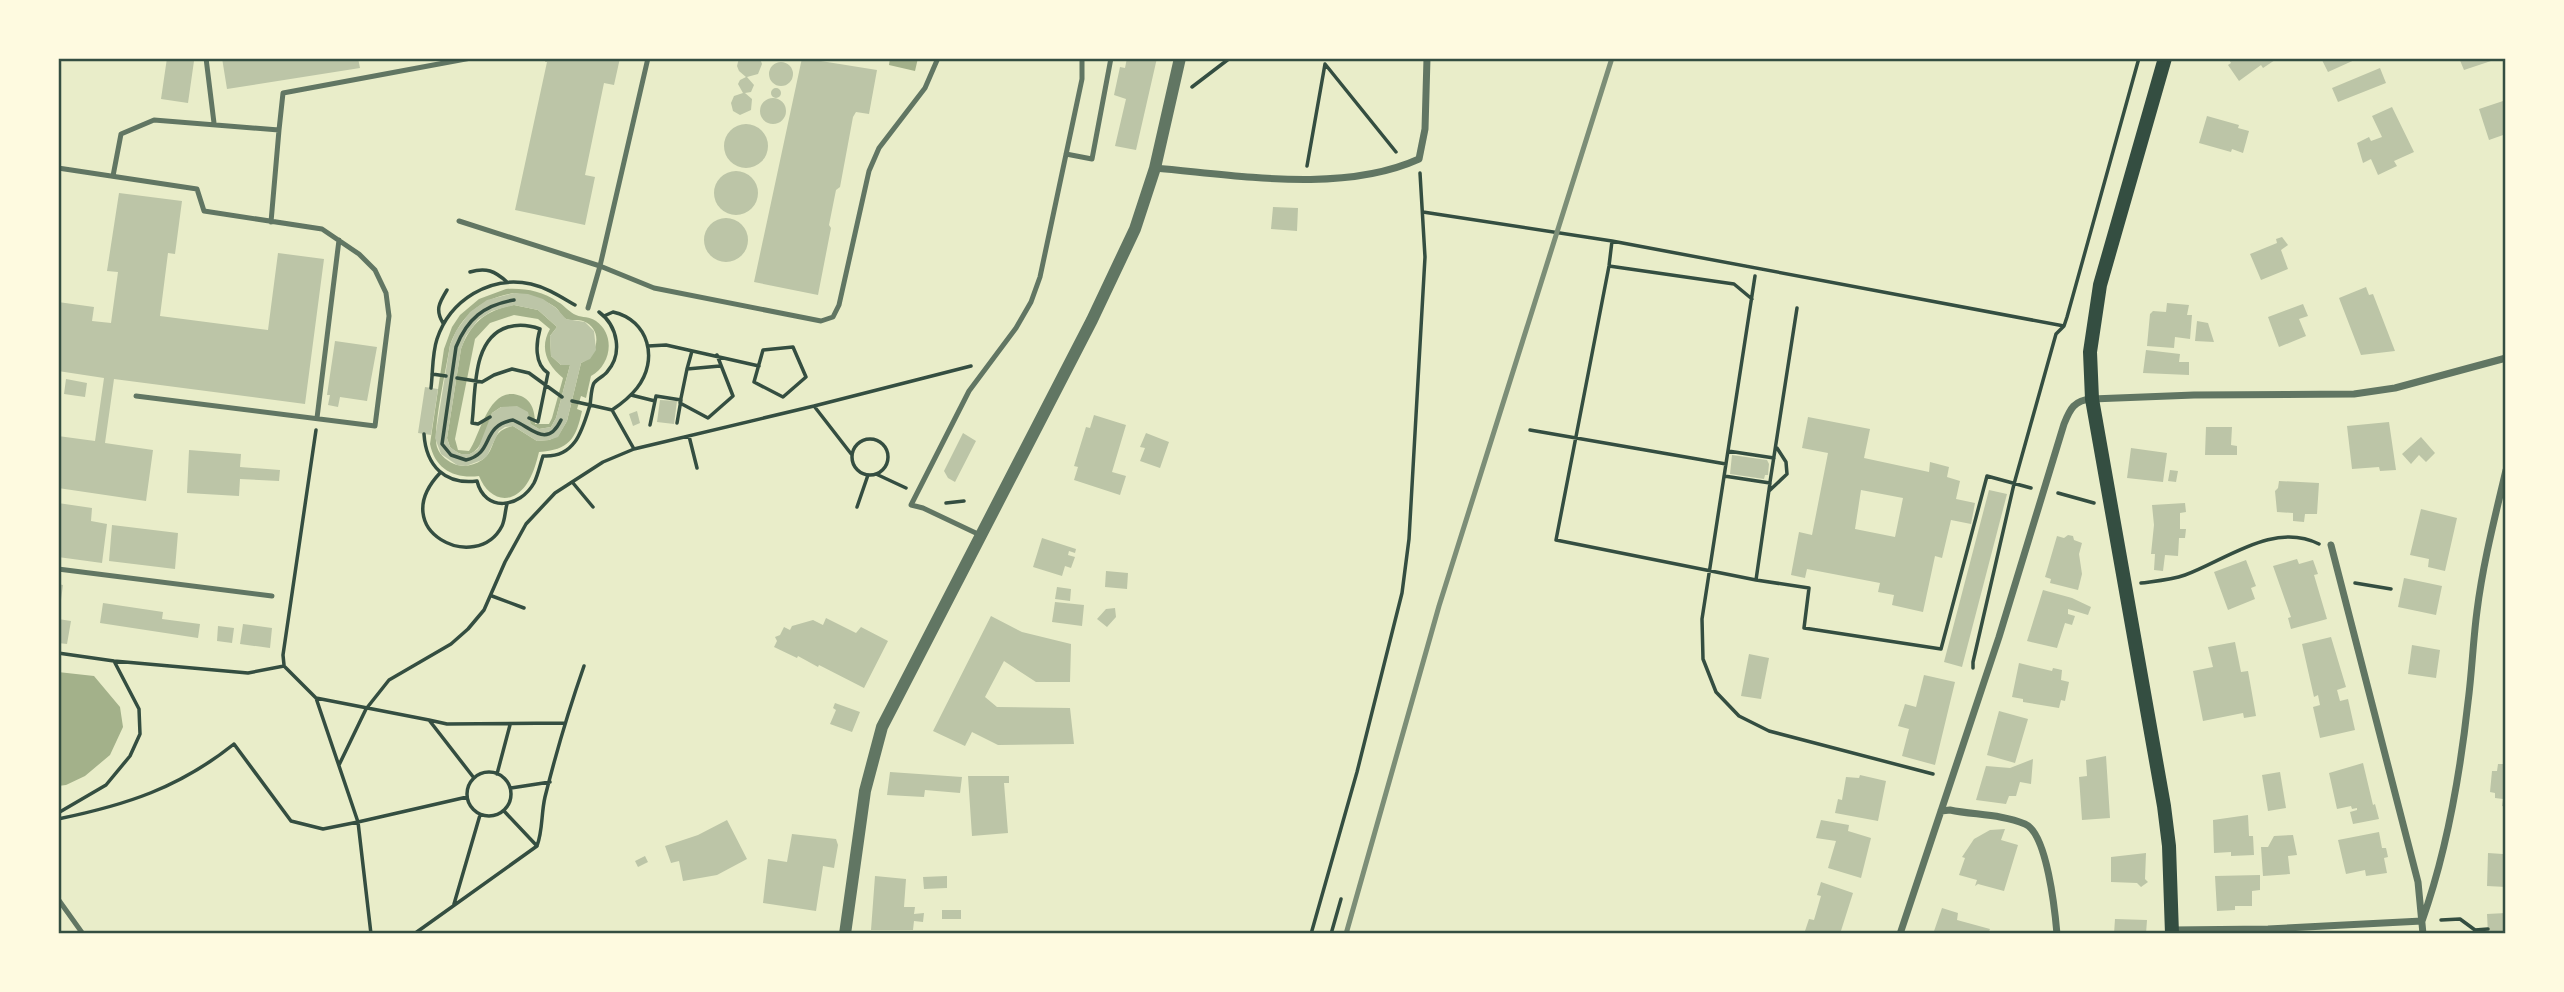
<svg xmlns="http://www.w3.org/2000/svg" width="2564" height="992" viewBox="0 0 2564 992" font-family="'DM Sans',sans-serif">
	<rect width="100%" height="100%" fill="#e9edc9"/>
	<!-- water -->
	<path fill="#a3b18a" fill-rule="evenodd" d="M890,58H918L915,71L889,65Z
		M506,289C525,288 542,291 558,302C564,305 570,313 576,315C583,318 589,316 596,321C616,335 611,365 591,376L586,398L581,396L577,409L582,411C576,439 569,450 539,452C536,464 533,475 526,485C510,507 488,499 479,476C454,479 435,469 430,444L444,349L452,327L460,315L479,299ZM514,293C528,296 543,298 555,307C559,310 562,317 566,319C571,321 578,319 583,321C604,329 598,355 581,363L567,421L558,436L549,440L537,441L513,426C488,431 498,449 482,460C475,465 465,467 457,465C448,462 440,456 437,447C432,431 447,365 450,345C462,314 481,299 514,293Z
		M514,305L538,310L557,327L550,336L551,356L561,365H570L556,418L551,427L539,429L501,407L492,413C486,433 477,471 450,447L447,438L461,349C471,322 487,310 514,305ZM514,315L538,319L550,329C539,348 547,365 563,378L552,418L549,424H535C535,413 533,401 521,396C489,383 481,434 469,451L458,450L455,439L475,339L490,323Z
		M58,672L94,676L120,707L123,727L110,755L85,776L66,785L58,786Z"/>
	<!-- building -->
	<path fill="#bcc5a7" fill-rule="evenodd" d="M167,58L194,61L188,103L161,99Z
		M222,58H358L360,68L227,89Z
		M546,58H620L614,85L604,83L585,175L595,177L585,225L515,210L547,62H545Z
		M739,58H760L762,64L758,74L747,77L754,85L751,92L745,93L752,99L751,110L740,115L733,111L731,103L734,96L743,93L738,84L740,80L746,77L739,71L737,66Z
		M802,58L877,70L869,114L856,112L853,117L840,187L836,190L829,225L831,228L818,295L754,282Z
		M1127,58H1157L1136,150L1115,146L1126,99L1114,95L1120,67L1125,68Z
		M2228,58H2278L2263,68L2261,65L2239,81L2228,65L2231,63Z
		M2321,58H2359L2328,72Z
		M2459,58H2493L2494,60L2464,70Z
		M769 74a12 12 0 1 1 24 0a12 12 0 1 1-24 0Z
		M2380,68L2386,83L2338,102L2332,88Z
		M771 93a5 5 0 1 1 10 0a5 5 0 1 1-10 0Z
		M760 111a13 13 0 1 1 26 0a13 13 0 1 1-26 0Z
		M2506,100V134L2489,140L2479,109Z
		M2392,107L2414,152L2394,161L2397,166L2378,175L2371,159L2363,163L2357,143L2369,137L2371,141L2382,137L2372,116Z
		M2207,116L2239,125L2238,128L2249,131L2243,153L2232,149L2231,152L2199,143Z
		M724 146a22 22 0 1 1 44 0a22 22 0 1 1-44 0Z
		M714 193a22 22 0 1 1 44 0a22 22 0 1 1-44 0Z
		M119,193L182,201L175,254L168,253L160,316L268,330L278,253L324,259L305,404L114,379L105,443L153,450L146,501L58,488V436L95,441L104,378L58,371V302L94,307L92,321L111,323L118,272L107,271Z
		M1273,207L1298,208L1297,231L1271,229Z
		M704 240a22 22 0 1 1 44 0a22 22 0 1 1-44 0Z
		M2282,237L2288,245L2281,250L2288,269L2261,280L2250,254L2277,243L2276,239Z
		M2366,287L2369,295L2373,294L2395,351L2361,355L2339,298Z
		M514,293L528,294L543,299L556,308L566,319L585,322L594,331L596,350L590,359L581,363L567,421L558,437L549,440L537,441L513,426L505,427L499,431L487,456L482,460L466,466L457,465L441,454L435,438L450,345L456,331L470,312L487,300ZM514,305L538,310L557,327L550,336L551,356L561,365H570L556,418L551,427L539,429L531,424L528,412L517,406L501,407L492,413L478,449L470,454H460L450,447L447,438L461,349L466,336L478,320L492,311Z
		M2167,303L2189,305L2187,315H2192L2190,339L2175,337L2174,348L2147,346L2150,314L2153,311L2166,312Z
		M2303,304L2308,316L2299,319L2306,336L2279,347L2268,317Z
		M2197,321L2208,323L2214,342L2195,341Z
		M335,341L377,347L367,401L340,397L338,407L328,405L330,395H327Z
		M2146,350L2180,354L2179,362H2189V375L2143,373Z
		M66,379L87,383L85,397L64,394Z
		M425,387L438,389L431,435L418,433Z
		M660,400L677,401L674,424L657,422Z
		M637,411L640,423L633,426L629,414Z
		M1094,415L1126,425L1112,472L1126,476L1120,495L1074,480L1078,467L1074,466L1086,427L1090,428Z
		M1808,417L1870,429L1864,458L1929,472L1930,462L1949,467L1947,477L1960,481L1956,499L1975,503L1971,524L1951,520L1942,558L1935,556L1923,612L1892,605L1894,595L1878,592L1880,583L1807,569L1805,578L1791,575L1799,532L1812,535L1828,453L1802,448ZM1861,490L1903,498L1895,537L1855,529Z
		M2389,422L2396,470L2380,471L2379,467L2352,469L2347,426Z
		M2206,427H2232L2231,445L2237,446V455H2205Z
		M963,433L976,441L955,482L948,478L944,471Z
		M1146,433L1169,442L1160,468L1140,461L1145,448L1140,447Z
		M2421,437L2435,453L2426,462L2419,455L2411,464L2402,454Z
		M2131,448L2167,453L2163,482L2127,478Z
		M189,450L241,454L240,467L280,470L279,481L240,479L239,496L187,493Z
		M1732,455L1767,460L1769,464L1768,475H1765L1764,479L1730,474Z
		M2170,470L2178,471L2176,482L2168,481Z
		M2279,481L2319,483L2317,514H2305L2304,522L2293,521V513L2277,512L2275,491L2278,488Z
		M1989,490L2007,494L1962,667L1944,662Z
		M58,503L92,508L91,521L107,524L102,563L58,557Z
		M2185,503L2186,512L2180,513V529H2186L2185,538H2179L2178,556L2165,555L2163,571L2154,570L2155,554H2151L2154,525L2152,505Z
		M2421,509L2457,518L2445,571L2428,567L2429,559L2410,555Z
		M112,525L178,533L175,569L109,561Z
		M2068,535L2073,536L2074,540L2082,543L2079,554L2082,574L2078,590L2050,583L2051,579L2045,577L2057,536L2064,538Z
		M1042,538L1076,549L1075,553L1069,551L1068,555L1075,557L1071,568L1065,566L1062,576L1033,567Z
		M2297,559L2299,564L2313,560L2318,574L2314,575L2327,619L2291,629L2288,618L2291,617L2273,566Z
		M2246,560L2256,586L2251,588L2255,599L2228,610L2214,572Z
		M1106,571L1128,573L1127,589L1105,587Z
		M2404,578L2442,586L2436,615L2398,607Z
		M58,584L63,585L59,615H58Z
		M1057,587L1071,589L1070,601L1055,599Z
		M2043,590L2072,598L2091,607L2088,615L2068,609V614L2075,616L2072,625L2065,623L2057,648L2027,641Z
		M1055,602L1084,605L1082,626L1052,622Z
		M103,603L163,612L162,619L200,624L198,638L100,623Z
		M1115,608L1116,617L1107,627L1097,619L1106,609Z
		M991,616L1022,632L1071,644L1070,682H1036L1004,661L985,697L997,707L1070,708L1074,744L998,745L972,732L965,746L933,731Z
		M826,618L856,633L861,627L888,641L864,688L819,665L818,667L798,656L797,658L774,647L777,641L775,637L780,635L784,627L790,630L792,626L813,620L823,625Z
		M58,619L71,621L67,644L58,643Z
		M243,624L272,628L270,648L240,644Z
		M218,626L234,628L232,643L217,641Z
		M2331,637L2346,687L2337,690L2340,701L2348,699L2355,730L2320,738L2313,707L2320,705L2318,695L2314,697L2302,644Z
		M2235,642L2241,672L2248,671L2256,716L2244,718L2243,713L2203,721L2193,671L2213,667L2208,647Z
		M2412,645L2440,650L2436,678L2408,674Z
		M1749,654L1769,658L1761,699L1741,696Z
		M2019,663L2052,671L2053,668L2062,670L2061,680L2069,682L2065,701L2061,700L2059,708L2023,702V699L2012,697Z
		M1924,675L1955,682L1935,765L1902,756L1909,729L1898,726L1905,704L1916,707Z
		M835,703L860,712L852,732L830,724L836,710L833,708Z
		M1999,711L2028,719L2015,763L1987,755Z
		M2106,756L2110,818L2082,820L2079,777L2087,776L2086,760Z
		M2033,759L2031,784L2020,782L2016,796H2009L2006,804L1976,800L1986,766L2010,768Z
		M2363,763L2373,805L2375,804L2379,819L2353,824L2350,812L2357,810V808L2352,809L2351,806L2337,809L2329,773Z
		M2498,764H2506V807L2502,806L2503,799L2495,798V793L2490,792L2492,771H2497Z
		M890,772L962,777L960,793L925,790L924,797L887,795Z
		M2280,772L2286,808L2268,811L2262,775Z
		M1860,775L1886,781L1878,821L1835,813L1838,799L1842,800L1846,777L1859,778Z
		M968,776H1009V783H1004L1008,833L972,836Z
		M2248,815L2249,836H2253L2254,855L2231,856V852L2214,853L2213,820Z
		M727,820L747,859L717,875L683,881L679,861L671,863L665,846L698,835Z
		M1821,820L1849,825L1848,831L1871,838L1861,878L1828,868L1836,841L1816,838Z
		M2005,829L2001,840L2018,845L2004,891L1978,884L1975,886L1977,880L1959,875L1965,858L1962,857L1974,839L1990,830Z
		M2379,832L2382,848H2386L2388,857L2384,858L2387,873L2366,876L2365,870L2346,874L2338,840Z
		M792,834L836,839L838,845L834,868L823,866L816,911L763,903L768,859L787,862Z
		M2293,835L2297,855L2288,856L2290,874L2263,876L2261,847H2268L2274,836Z
		M2503,849H2506V887L2487,886L2488,853L2503,854Z
		M2146,853L2145,879L2148,882L2141,887L2137,883L2111,882V857Z
		M645,856L648,862L638,867L635,861Z
		M2260,875V890L2252,891V906H2235V910L2217,911L2215,876Z
		M875,876L906,879L904,907H915L914,914L924,913L923,922L914,921L913,930H871Z
		M947,876V888L924,889L923,877Z
		M1821,882L1853,893L1840,934H1804L1809,919L1814,920L1821,896L1817,895Z
		M1942,908L1958,913L1957,920L1990,929L1988,934H1933Z
		M942,910H961V919H942Z
		M2506,913V934H2488L2487,914Z
		M2115,919L2147,920L2146,934H2114Z"/>
	<g fill="none" stroke-linecap="round" stroke-linejoin="round">
		<!-- path -->
		<path stroke="#344e41" stroke-width="3.5" d="M1192,87L1230,58
			M1307,166L1325,64L1396,152
			M1423,212L1612,241L2064,326
			M1612,241L1609,266L1556,540L1756,580
			M1609,266L1734,284L1752,299
			M470,272C486,267 495,271 507,282
			M1755,276L1702,619L1703,659L1716,692L1739,716L1769,731L1933,774
			M514,300C484,305 467,319 456,347L442,444L451,455L466,460C495,453 480,426 513,420C532,428 547,449 561,420
			M604,316L613,312C649,320 659,360 637,388C630,397 621,404 612,410
			M443,323C435,310 439,303 447,290
			M648,346L666,345L759,366
			M793,347L806,377L783,397L754,382L763,350Z
			M717,355L733,396L708,418L680,403L687,369L720,366
			M687,369L692,351
			M432,374L446,376
			M457,378L482,382L494,375L512,369L529,373L562,397
			M431,388C433,372 432,354 437,339C450,300 490,275 531,284C548,288 561,297 575,305
			M631,395L655,401L656,396L681,400L677,423
			M572,401L590,405C591,400 591,388 594,383C597,379 604,376 607,372C623,354 618,326 599,312
			M814,406L971,366
			M490,417L478,424L472,423C476,393 471,338 508,327C519,324 529,325 540,329C536,343 534,364 548,373L538,422L529,418
			M650,425L655,401
			M1530,430L1726,464
			M424,434C426,466 445,485 477,481C485,513 520,508 534,483C538,475 540,465 543,456C575,458 582,431 590,405L612,410L634,449
			M689,436L697,468
			M852 457a18 18 0 1 1 36 0a18 18 0 1 1-36 0Z
			M1728,451L1774,458
			M440,473C385,531 477,575 502,526C505,520 505,511 507,504
			M876,474L906,488
			M1724,476L1770,483L1756,580L1809,588L1804,628L1941,649L1987,476L2031,488
			M1770,482L1797,308
			M573,483L593,507
			M1769,491L1787,474L1786,462L1777,448
			M2058,493L2094,503
			M946,503L964,501
			M857,507L868,475
			M2141,583C2156,581 2171,580 2185,575C2226,560 2274,521 2319,544
			M2355,583L2391,589
			M492,596L524,608
			M58,653L114,661L248,673L284,666L316,698L358,822L323,829L291,821L234,744C179,788 126,805 58,819
			M284,665L283,655L316,430
			M1973,668V662L2014,484L2056,334L2064,326L2067,317L2139,58
			M316,698L429,720
			M339,765L366,709L389,680L451,644L468,629L484,610L505,562L526,524L555,493L603,462L634,449L814,406L852,455
			M467 794a22 22 0 1 1 44 0a22 22 0 1 1-44 0Z
			M497,774L510,725
			M474,778L429,720L447,724L565,723
			M511,788L550,782
			M504,811L537,846
			M58,813L106,785L130,756L140,734L139,709L114,661
			M454,904L480,815
			M2441,920L2460,919L2475,930L2488,929
			M371,934L358,822L467,797
			M414,934L537,846C543,830 541,814 545,797C556,753 569,709 584,666
			M1311,934L1357,772L1402,593L1409,539L1425,257L1420,173
			M1331,934L1341,899"/>
		<!-- service -->
		<path stroke="#617663" stroke-width="5" d="M206,58L214,123
			M279,130L283,93L471,58
			M1066,154L1092,159L1111,58
			M58,168L197,189L204,211L322,229L359,254L375,270L386,293L389,316L375,426L136,396
			M113,176L121,134L154,120L279,130L271,222
			M459,221L600,266L654,288L821,321L833,317L839,305L869,171L879,148L925,88L938,58
			M588,308L600,266L648,58
			M317,418L339,240
			M980,535L923,508L911,505L969,391L1016,328L1031,302L1040,277L1082,79V58
			M58,569L272,596
			M58,899L83,934"/>
		<!-- minor -->
		<path stroke="#617663" stroke-width="7" d="M1155,168C1237,175 1342,194 1419,159L1425,129L1427,58
			M2331,545L2418,882L2423,934
			M1941,811L1950,810C1974,815 2001,814 2025,824C2047,833 2055,911 2057,934
			M2422,921C2447,851 2460,775 2468,702C2472,672 2473,641 2477,611C2483,563 2495,517 2506,470
			M2172,930L2268,929L2422,921
			M1900,934L1999,637L2064,424C2070,409 2074,400 2092,399L2194,395L2354,394L2395,388L2506,358"/>
		<!-- tertiary -->
		<path stroke="#617663" stroke-width="12" d="M845,934L865,791L882,727L1092,320L1135,229L1155,168L1180,58"/>
		<!-- secondary -->
		<path stroke="#344e41" stroke-width="14" d="M2165,58L2100,285L2090,352L2092,399L2164,806L2169,846L2172,934"/>
		<!-- rail -->
		<path stroke="#7c8e77" stroke-width="5" d="M1346,934L1439,606L1612,58"/>
	</g>
	<!-- border -->
	<rect width="2564" height="992" fill="none" stroke="#fefae0" stroke-width="119"/>
	<rect x="60" y="60" width="2444" height="872" fill="none" stroke="#344e41" stroke-width="2.5"/>
</svg>
